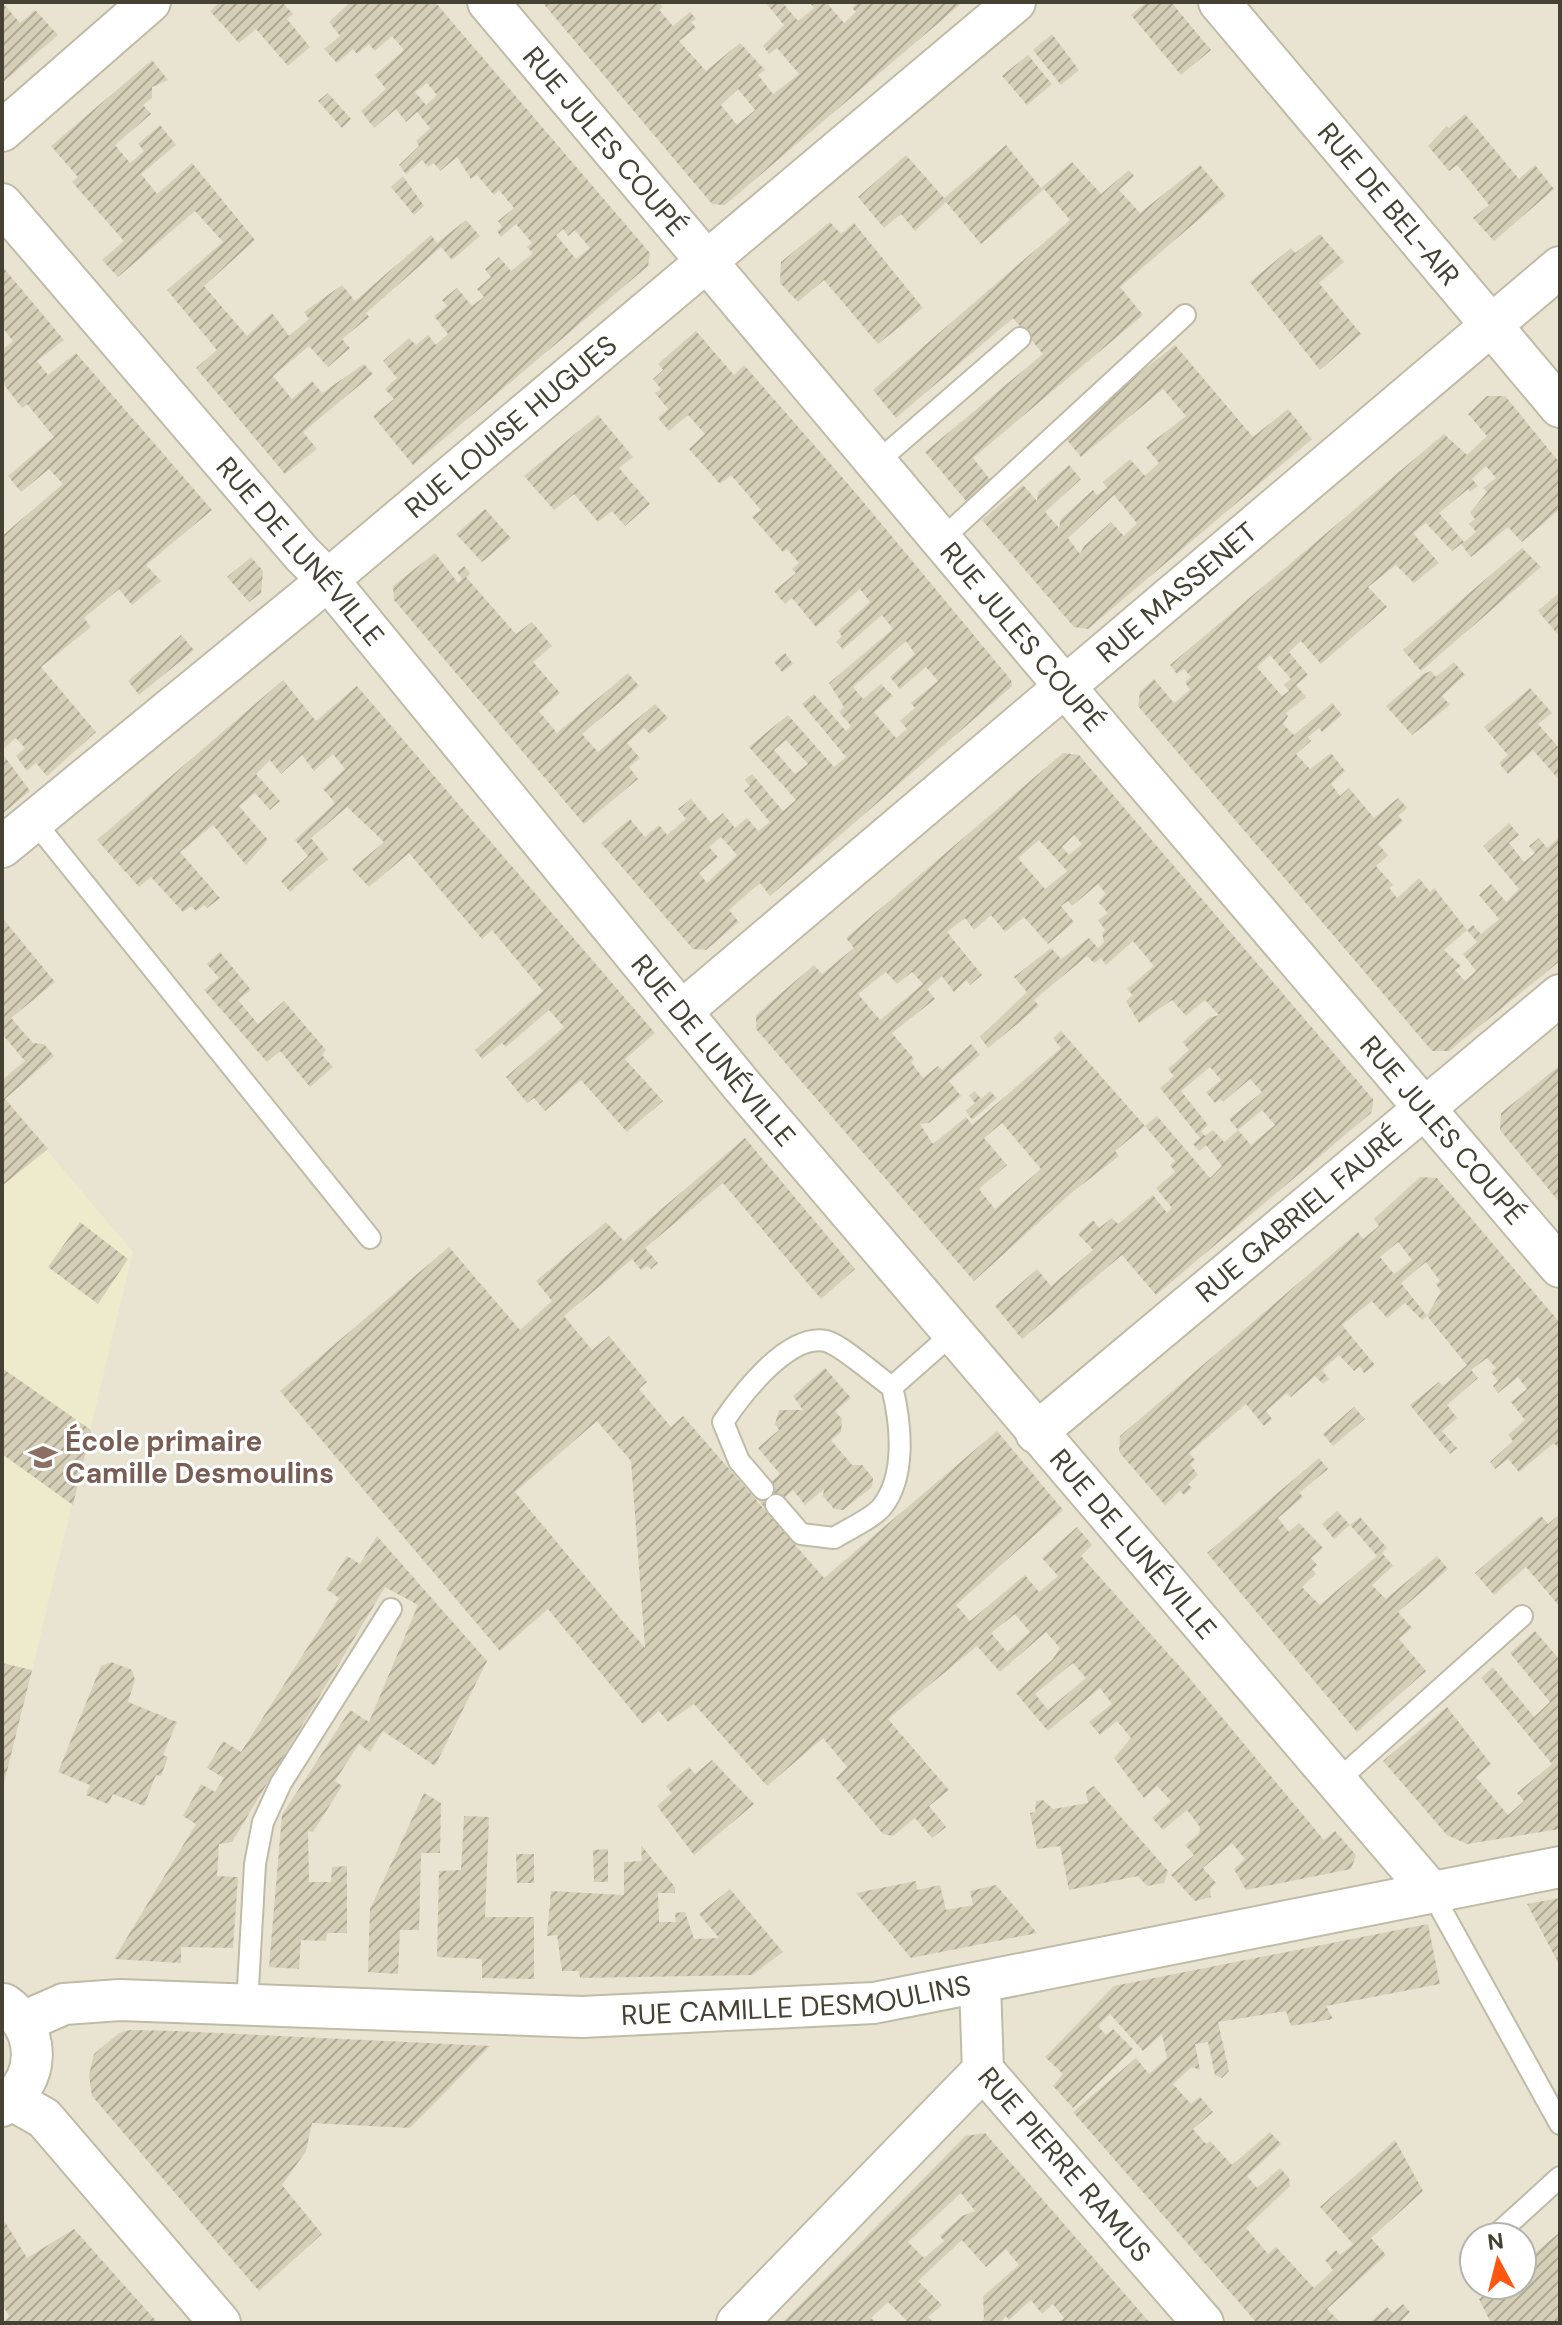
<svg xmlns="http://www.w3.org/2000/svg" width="1562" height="2325" viewBox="0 0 1562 2325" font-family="'DM Sans',sans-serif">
	<defs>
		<pattern id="building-hatch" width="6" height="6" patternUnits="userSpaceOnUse" patternTransform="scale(2)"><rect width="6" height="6" fill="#d6cfb8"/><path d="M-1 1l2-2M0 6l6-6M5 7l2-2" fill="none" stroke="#afaa96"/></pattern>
	</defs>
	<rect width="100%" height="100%" fill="#f4f1e4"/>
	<!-- residential -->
	<path fill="#e8e4d1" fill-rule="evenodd" d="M2,2H1560V2323H2ZM1474,2237H1522V2285H1474Z"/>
	<!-- education -->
	<path fill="#eeeacc" d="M2,1097L133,1252L32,1670L2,1663Z"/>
	<!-- building -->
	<path fill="url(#building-hatch)" fill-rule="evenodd" d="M2,2L20,23L35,10L58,35L2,83Z
		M219,2H282L293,14L287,19L310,47L288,66L256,29L239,43L210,11Z
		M350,2H435L650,253L648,266L413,465L373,416L394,399L385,389L397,378L383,361L409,338L416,345L428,335L436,345L448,334L434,316L447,306L442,300L457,288L472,306L484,297L477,289L491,277L485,269L499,257L511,271L533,253L527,247L532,243L516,224L501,237L497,231L502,227L498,221L514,208L499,190L494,195L477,175L471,179L457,157L440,171L434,163L428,167L422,160L406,174L399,165L419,146L416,141L430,128L417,112L406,122L396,109L374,128L361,111L386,89L375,75L404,50L392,36L375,51L369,44L357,54L353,49L337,63L324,49L340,36L329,22ZM427,83L437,95L426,105L415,92ZM563,229L568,236L575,230L590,248L576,259L556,235Z
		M542,2H659L663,7L659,10L673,26L690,12L696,19L691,22L696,28L679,41L706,71L740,43L765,70L758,75L773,94L799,74L777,48L769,54L763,46L784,25L765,2H782L798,21L814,8L809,2H826L844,23L856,12L852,8L858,2H963L725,205L712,204ZM738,89L755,110L737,125L721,105Z
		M1147,2H1171L1211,50L1181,75L1131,15Z
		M1052,34L1079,70L1061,85L1033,50Z
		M1028,55L1052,84L1027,105L1002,76Z
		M152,60L168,80L152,87V98L143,105L151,114L115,145L130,163L144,151L138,144L160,125L176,145L141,174L157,194L192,163L255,240L204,286L247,336L272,313L289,336L309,319L304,312L342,285L355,301L431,235L437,243L466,220L480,236L452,260L441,247L366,313L369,317L342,339L350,348L328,367L309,346L273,376L292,399L312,381L322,393L364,364L373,374L303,432L317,449L285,474L196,368L217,350L167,290L223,242L195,211L118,277L102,260L124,241L72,182L78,177L51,146Z
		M328,93L351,119L342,128L318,101Z
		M1465,114L1519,179L1535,165L1554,189L1494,241L1473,218L1489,205L1457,165L1449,171L1428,146L1447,126L1449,128Z
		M1006,145L1041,188L1072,162L1101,194L1129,170L1134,176L1119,190L1140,213L1200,165L1226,196L1120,287L1143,315L973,458L992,482L967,502L925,452L1043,354L1013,318L896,418L873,390L1070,220L1044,189L981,244L946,202L915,231L901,214L884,228L858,197L906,155L944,198Z
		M403,176L424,206L414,215L391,187Z
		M830,222L841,234L854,223L923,308L878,344L824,280L798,302L780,283L781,262Z
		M1320,234L1344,262L1319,283L1361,334L1320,370L1250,282L1291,248L1295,253Z
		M2,266L64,340L37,361L48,375L76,353L212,510L146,565L161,581L132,605L119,589L84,618L91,627L41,667L96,732L47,776L36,763L27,771L16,756L25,748L16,738L2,750V536L63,484L49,469L21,492L8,476L54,437L27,404L22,408L2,382V350L13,341L2,327Z
		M696,331L734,375L744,365L855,492L1011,680L1012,686L770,896L760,883L729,910L739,922L706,950L693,949L601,843L630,819L645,837L659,825L667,835L686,819L678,809L691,799L711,823L723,813L735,828L747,818L758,831L770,822L744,791L750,786L745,780L752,774L783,811L796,800L749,747L788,715L834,767L846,757L802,704L814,694L846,731L851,726L839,712L844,707L829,683L893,629L882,615L843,649L836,642L842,636L838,631L870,602L860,589L816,627L792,598L785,604L774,591L796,573L792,569L799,563L787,549L783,552L752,517L761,510L731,475L720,484L689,449L705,434L688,415L669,431L658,418L668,409L655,393L661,389L653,379L663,370L658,364ZM906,641L915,654L890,677L900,689L926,667L938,681L911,703L915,708L900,721L907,729L896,738L874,712L893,696L881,684L863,699L853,687ZM786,740L808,764L795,774L774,750ZM721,837L737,855L707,883L699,873L718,857L709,847Z
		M1175,345L1253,437L1288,409L1312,439L1088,629L1074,627L982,520L1023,485L1037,501L1038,492L1069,465L1081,479L1045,512L1059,528L1061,519L1093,490L1097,495L1107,488L1103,482L1130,459L1145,476L1159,463L1146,447L1186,416L1163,389L1081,457L1062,434ZM1114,495L1137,523L1124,536L1111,522L1084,546L1080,554L1068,538Z
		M1487,396H1505L1560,463V509L1522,542L1508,527L1471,557L1461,544L1452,551L1426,523L1413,533L1439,563L1414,583L1396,565L1368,587L1387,607L1321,664L1301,641L1289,652L1308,675L1296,685L1306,697L1286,713L1288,716L1283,724L1294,735L1332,703L1342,715L1322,732L1319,728L1308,737L1311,741L1296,754L1310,769L1331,753L1345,771L1331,784L1340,796L1349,788L1374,818L1398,798L1407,808L1398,816L1403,821L1378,844L1388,855L1376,866L1393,885L1389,888L1397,898L1419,878L1430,892L1434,888L1467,930L1473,925L1481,934L1499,919L1479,895L1491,884L1506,902L1519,889L1483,846L1509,823L1519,835L1509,843L1524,862L1535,853L1529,846L1539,838L1547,848L1560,837V961L1449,1051H1432L1138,706L1140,692L1154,679L1174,703L1190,690L1185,682L1191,677L1184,669L1177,674L1170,665L1444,434L1467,455L1487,436L1468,414ZM1486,466L1496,478L1483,488L1487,492L1470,513L1475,519L1469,524L1476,532L1464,542L1439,513L1468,489L1470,492L1478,486L1472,479ZM1270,655L1291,679L1284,685L1289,691L1282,696L1257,667ZM1467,930L1477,942L1463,954L1476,971L1465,981L1455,970L1461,966L1444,950Z
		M598,415L633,457L619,468L650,504L625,526L612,511L598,522L574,494L554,510L524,476Z
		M485,509L511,538L482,562L456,534Z
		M1522,548L1541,567L1421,671L1403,650Z
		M435,553L458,583L462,579L457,572L464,566L470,573L466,577L516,634L532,622L552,646L533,662L560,693L539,711L557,733L628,673L639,686L582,734L598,752L655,704L668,718L650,734L644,728L627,743L640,758L629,767L638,779L584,824L394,600L393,586Z
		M251,557L263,571L261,593L249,602L227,577Z
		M1560,592V637L1538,611Z
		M181,635L194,650L139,695L128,681Z
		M785,653L793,664L782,672L774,662Z
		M1454,662L1465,675L1442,696L1450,705L1412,735L1386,706L1423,674L1431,671L1436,677Z
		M283,680L316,721L357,686L655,1033L625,1059L663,1101L627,1132L581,1080L545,1111L534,1098L527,1103L506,1077L564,1027L549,1010L506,1047L502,1043L482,1059L475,1050L543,991L492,930L482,939L409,853L369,887L352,869L384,842L347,807L311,838L328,859L290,892L281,881L308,856L295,840L335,803L323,789L345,769L333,754L314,771L302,755L281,774L270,760L256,774L280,801L270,810L255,793L239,806L268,840L246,865L213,825L180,852L220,898L207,908L204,905L196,911L191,906L183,912L151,877L139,887L97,840Z
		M1530,688L1552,713L1538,724L1560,749V781L1533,750L1508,774L1499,763L1508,755L1484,727Z
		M2,753L30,791L2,814Z
		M1063,753L1079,755L1373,1099V1106L1371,1113L1156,1295L1122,1255L1022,1339L995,1306L1037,1269L1051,1286L1093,1250L1078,1234L1093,1220L1099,1228L1112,1218L1118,1224L1153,1195L1167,1213L1172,1208L1156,1188L1175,1172L1170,1165L1175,1161L1145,1126L1115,1151L1119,1156L1070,1194L974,1281L756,1029V1015L814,965L822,974L854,948L846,938ZM1074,835L1082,844L1069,855L1062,847ZM1039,840L1067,871L1045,889L1018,858ZM1098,884L1106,894L1098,902L1108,913L1098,920L1105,930L1102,933L1104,942L1098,948L1089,938L1061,959L1051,948L1014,977L1027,992L980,1037L988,1048L1039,1006L1034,1000L1087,956L1094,963L1101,958L1106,965L1133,941L1154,966L1127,989L1133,995L1126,1001L1139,1023L1172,1000L1186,1016L1205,1000L1219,1015L1209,1018L1183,1042L1189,1050L1168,1069L1174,1076L1160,1088L1200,1138L1193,1144L1199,1151L1206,1145L1222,1166L1210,1178L1157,1116L1145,1126L1061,1031L1053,1038L1061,1048L972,1125L966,1117L933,1144L920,1124L929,1123L961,1096L949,1081L980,1055L971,1044L942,1070L938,1066L923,1078L911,1062L914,1059L892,1033L935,999L927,989L942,976L954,992L966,980L970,985L982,975L947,932L965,918L974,930L991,915L1005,932L1024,917L1048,944L1074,922L1061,906L1068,901L1072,906ZM886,972L897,984L912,972L923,984L880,1020L858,994ZM1210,1067L1221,1080L1206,1092L1215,1103L1220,1099L1223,1102L1250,1079L1262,1092L1229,1119L1238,1130L1224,1142L1213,1130L1205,1136L1201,1131L1208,1125L1181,1091ZM1262,1110L1275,1125L1251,1145L1238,1130ZM1002,1123L1041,1169L995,1209L979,1189L1007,1165L984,1138Z
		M4,920L55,982L11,1018L33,1043L44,1044L54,1056L5,1099L48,1149L3,1185L2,1080L25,1061L2,1034Z
		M220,952L251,990L238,1000L258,1024L284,1001L326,1050L322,1055L333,1067L310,1087L280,1051L267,1062L204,990L219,978L207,964Z
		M1560,1065V1203L1500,1130L1501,1113Z
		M975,1091L981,1099L990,1091L997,1098L972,1120L966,1111L975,1103L969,1096Z
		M745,1138L855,1269L821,1299L723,1183L645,1248L658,1263L651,1269L647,1266L641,1270L632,1259L564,1316L592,1350L609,1336L647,1382L639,1389L671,1427L683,1416L824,1578L997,1431L1063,1510L956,1605L970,1621L1025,1575L1039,1592L1058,1576L1042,1558L1077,1527L1092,1545L1081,1556L1181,1668L1324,1840L1335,1831L1356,1855L1351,1869L1246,1890L1234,1869L1245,1859L1232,1843L1203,1868L1216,1883L1210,1889L1211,1897L1195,1901L1171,1875L1194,1855L1185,1845L1199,1834L1200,1827L1187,1810L1163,1830L1152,1818L1171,1801L1157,1786L1144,1798L1114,1758L1131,1738L1117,1721L1100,1735L1089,1722L1112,1704L1100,1688L1048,1731L1016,1693L1052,1660L1060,1648L1046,1632L1000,1672L977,1646L888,1719L949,1790L929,1806L946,1827L932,1838L915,1818L893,1836L883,1834L836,1778L847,1767L823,1738L767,1786L694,1704L668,1722L659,1711L643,1724L548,1609L500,1651L280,1391L449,1247L520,1330L552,1301L536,1281L606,1222L624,1241ZM597,1421L631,1461L645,1648L515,1492ZM1015,1614L1030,1632L1007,1652L991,1633ZM1073,1663L1086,1678L1048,1710L1035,1694Z
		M1420,1177L1437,1178L1560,1323V1450L1554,1443L1519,1472L1508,1459L1495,1469L1490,1462L1513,1441L1508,1435L1525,1420L1511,1402L1527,1389L1518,1377L1498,1393L1493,1386L1498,1381L1491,1372L1496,1368L1487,1358L1471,1370L1478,1378L1447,1405L1457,1418L1442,1431L1457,1448L1450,1454L1410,1405L1439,1382L1443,1386L1467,1365L1427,1316L1441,1291L1436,1284L1440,1281L1426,1262L1401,1283L1427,1316L1422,1320L1405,1303L1387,1318L1372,1301L1342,1325L1375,1365L1364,1373L1360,1366L1354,1371L1339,1355L1322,1370L1329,1379L1323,1384L1315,1376L1291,1397L1287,1393L1266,1411L1272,1419L1264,1426L1246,1404L1189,1453L1195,1460L1190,1464L1198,1475L1188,1484L1192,1488L1184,1495L1180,1491L1165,1505L1119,1452L1120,1436L1358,1232L1363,1239L1379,1226L1374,1219ZM1398,1242L1412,1260L1394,1274L1380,1257Z
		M80,1222L128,1259L98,1304L48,1267Z
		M2,1368L91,1430L73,1505L2,1454Z
		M825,1368L851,1398L835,1411L842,1419L841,1432L831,1440L852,1465H862L873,1478L872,1487L843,1510L834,1509L823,1496L824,1489L805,1505L793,1490L768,1512L755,1496L780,1474L758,1448L779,1430L775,1424L779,1410H803L793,1396Z
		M1354,1407L1365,1419L1333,1446L1323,1434Z
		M1319,1458L1328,1469L1299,1493L1303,1497L1278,1518L1289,1532L1299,1523L1323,1548L1311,1558L1317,1565L1312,1569L1316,1574L1302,1587L1320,1605L1377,1556L1350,1525L1360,1517L1387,1548L1382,1553L1393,1566L1372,1585L1386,1599L1437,1556L1448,1569L1398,1612L1412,1628L1399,1639L1426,1671L1357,1732L1207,1553Z
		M1337,1511L1350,1525L1334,1539L1322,1524Z
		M1560,1514V1607L1526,1567L1494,1595L1475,1573L1541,1516L1548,1524Z
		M377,1536L487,1661L435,1766L383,1731L370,1752L359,1744L335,1781L342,1786L313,1832L308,1831L309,1882H331L332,1867L347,1866V1933H327L326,1941L301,1940L299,1969L269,1967L282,1815L350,1710L369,1722L418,1605L385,1587L232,1842L219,1844L217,1876L238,1877L233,1948L181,1947V1963L114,1959L196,1824L183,1816L201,1784L215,1792L224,1778L207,1768L223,1741L241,1752L339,1598L326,1589L347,1556L360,1564Z
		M1535,1631L1560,1660V1829L1467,1844L1447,1835L1383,1761L1447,1707L1491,1764L1476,1777L1508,1815L1524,1801L1517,1793L1552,1764L1481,1678L1493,1667L1534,1717L1550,1702L1510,1653Z
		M111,1662L132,1670L135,1680L128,1702L177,1722L163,1755L168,1757L161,1776L156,1775L144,1806L113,1794L108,1804L86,1795L90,1785L58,1772L101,1666Z
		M2,1663L32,1670L3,1787H2Z
		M712,1760L754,1804L694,1855L657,1806L672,1793L666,1786L689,1767L695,1774Z
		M1094,1786L1168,1871L1164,1883L1147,1886L1138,1876L1069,1890L1060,1846L1037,1849L1030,1813L1035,1812L1036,1801L1043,1800L1053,1809L1088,1803L1086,1791Z
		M424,1793L441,1803L440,1853H421L419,1930H400L398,1974L368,1972L370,1909Z
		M464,1816L489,1817L485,1917H534V1979L482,1978V1959L437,1957L439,1871L461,1870Z
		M641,1845L675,1887V1893H658L659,1922H676L675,1913L685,1912L694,1939L719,1938L699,1914L730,1889L783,1952L752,1975L580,1978L579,1971H562L557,1935L547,1936L551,1891L624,1895V1862L642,1861Z
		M608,1849V1882H594L593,1850Z
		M516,1854H534V1883H517Z
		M916,1881L917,1890L940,1885L946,1910L973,1905L970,1891L996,1885L1037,1933L911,1958L856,1893Z
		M1560,1898V1966L1527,1904Z
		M1428,1924L1440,1984L1326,2006L1333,2019L1291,2026L1286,2011L1218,2022L1229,2071L1222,2078L1215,2075L1208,2042L1195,2044L1200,2070L1192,2067L1173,2084L1191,2104L1200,2097L1213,2112L1193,2129L1206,2144L1210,2141L1232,2165L1270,2132L1281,2144L1247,2176L1257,2188L1280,2168L1289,2178L1290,2186L1246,2228L1268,2254L1276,2247L1314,2288L1333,2270L1325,2260L1336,2250L1340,2255L1353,2244L1320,2207L1395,2140L1423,2191L1371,2238L1386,2255L1327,2309L1341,2323H1257L1073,2112L1136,2058L1149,2074L1167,2058L1162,2034L1143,2051L1110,2014L1098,2026L1106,2035L1113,2029L1133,2049L1073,2108L1053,2086L1063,2074L1045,2057L1114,1986Z
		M130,2030L176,2031L490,2046L410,2128L312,2123L306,2151L282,2185L322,2234L259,2291L92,2096L89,2075L94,2054L119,2033Z
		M985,2133L1150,2323H1058L1064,2318L1053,2304L1042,2314L1031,2300L1009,2320L1006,2316L1000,2323H980L984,2319L983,2296L1019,2265L1006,2249L986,2267L962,2240L918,2281L942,2305L928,2317L934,2323H909L888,2302L871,2318L876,2323H782L965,2136ZM961,2193L975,2211L962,2216L940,2236L944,2241L924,2258L908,2242Z
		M2,2217L27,2258L74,2229L158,2323H2L9,2316L2,2304Z
		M1560,2232V2323H1491L1479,2299L1498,2285H1522V2264Z
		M1403,2304L1410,2312L1399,2323H1369L1387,2307L1393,2313Z"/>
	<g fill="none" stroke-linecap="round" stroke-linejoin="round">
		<defs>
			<path id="lane" d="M876,463L1020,338
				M941,540L1185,315
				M34,821L370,1238
				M763,1489L739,1461L723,1422C741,1395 788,1333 826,1341C842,1345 877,1377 892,1387
				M776,1505L801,1534L834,1538C848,1529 870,1520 881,1508C907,1477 901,1423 892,1387L952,1334
				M1336,1782L1522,1616
				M1432,1893L1560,2124
				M247,2005L255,1864L263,1822L281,1783L391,1609
				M1494,2237L1560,2177
				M1471,2259L1474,2256"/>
			<g id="street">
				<path id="s1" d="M488,2L1109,739L1560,1267"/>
				<path id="s2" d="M1219,2L1560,407"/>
				<path d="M2,131L150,2"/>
				<path id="s3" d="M2,204L302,554L328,580L743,1087L1432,1893"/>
				<path id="s4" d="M2,847L305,599L1015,2"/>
				<path id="s5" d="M682,1011L1560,267"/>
				<path id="s6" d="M1036,1433L1560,995"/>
				<path id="s7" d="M980,1985L983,2070L1203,2323"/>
				<path id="s8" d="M23,2022L64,2004L120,2000L582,2017L874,2003L1560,1867"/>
				<path d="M12,2100L44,2118L220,2323"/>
				<path d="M2,2106C41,2081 42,2030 4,2004"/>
				<path d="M737,2323L983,2070"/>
			</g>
		</defs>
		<!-- lane casing -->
		<use href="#lane" stroke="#c0bba6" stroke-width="24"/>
		<!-- street casing -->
		<use href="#street" stroke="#c0bba6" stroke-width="44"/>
		<!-- lane -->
		<use href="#lane" stroke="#fff" stroke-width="20"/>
		<!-- street -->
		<use href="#street" stroke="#fff" stroke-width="40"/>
	</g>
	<!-- icons -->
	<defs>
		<symbol id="school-bare" viewBox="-9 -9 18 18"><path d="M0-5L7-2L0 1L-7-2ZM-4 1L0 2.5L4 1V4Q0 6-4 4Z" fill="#8d6e63" stroke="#fff" stroke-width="2.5" paint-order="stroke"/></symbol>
	</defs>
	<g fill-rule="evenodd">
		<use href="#school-bare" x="23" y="1437" width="40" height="40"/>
	</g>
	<g text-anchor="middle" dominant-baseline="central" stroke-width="6" stroke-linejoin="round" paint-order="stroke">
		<!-- street labels -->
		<g font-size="28" fill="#464233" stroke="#fff">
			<text stroke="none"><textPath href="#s1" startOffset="182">RUE JULES COUPÉ</textPath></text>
			<text stroke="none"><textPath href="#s2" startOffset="264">RUE DE BEL-AIR</textPath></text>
			<text stroke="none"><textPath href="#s4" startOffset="660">RUE LOUISE HUGUES</textPath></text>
			<text stroke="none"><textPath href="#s3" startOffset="458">RUE DE LUNÉVILLE</textPath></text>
			<text stroke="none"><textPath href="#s5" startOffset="648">RUE MASSENET</textPath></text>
			<text stroke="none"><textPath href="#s1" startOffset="830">RUE JULES COUPÉ</textPath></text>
			<text stroke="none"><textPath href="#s3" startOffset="1106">RUE DE LUNÉVILLE</textPath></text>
			<text stroke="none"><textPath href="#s1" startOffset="1478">RUE JULES COUPÉ</textPath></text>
			<text stroke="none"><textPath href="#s6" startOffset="342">RUE GABRIEL FAURÉ</textPath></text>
			<text stroke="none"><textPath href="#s3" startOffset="1754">RUE DE LUNÉVILLE</textPath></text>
			<text stroke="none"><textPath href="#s8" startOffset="778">RUE CAMILLE DESMOULINS</textPath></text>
			<text stroke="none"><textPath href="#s7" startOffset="210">RUE PIERRE RAMUS</textPath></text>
		</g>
		<!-- education labels -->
		<g font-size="28" font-weight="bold" fill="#785e54" stroke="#fff" text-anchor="start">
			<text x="65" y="1441">École primaire<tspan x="65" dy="32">Camille Desmoulins</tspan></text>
		</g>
	</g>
	<!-- border -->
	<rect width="1562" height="2325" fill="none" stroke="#464233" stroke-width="8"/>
	<!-- north arrow -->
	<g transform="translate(1498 2261) rotate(353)"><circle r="38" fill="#ffffff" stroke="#b5b3ad" stroke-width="2"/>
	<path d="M0-6L14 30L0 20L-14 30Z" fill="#ff5610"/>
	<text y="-12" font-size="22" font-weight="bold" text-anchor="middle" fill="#464233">N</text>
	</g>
</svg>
